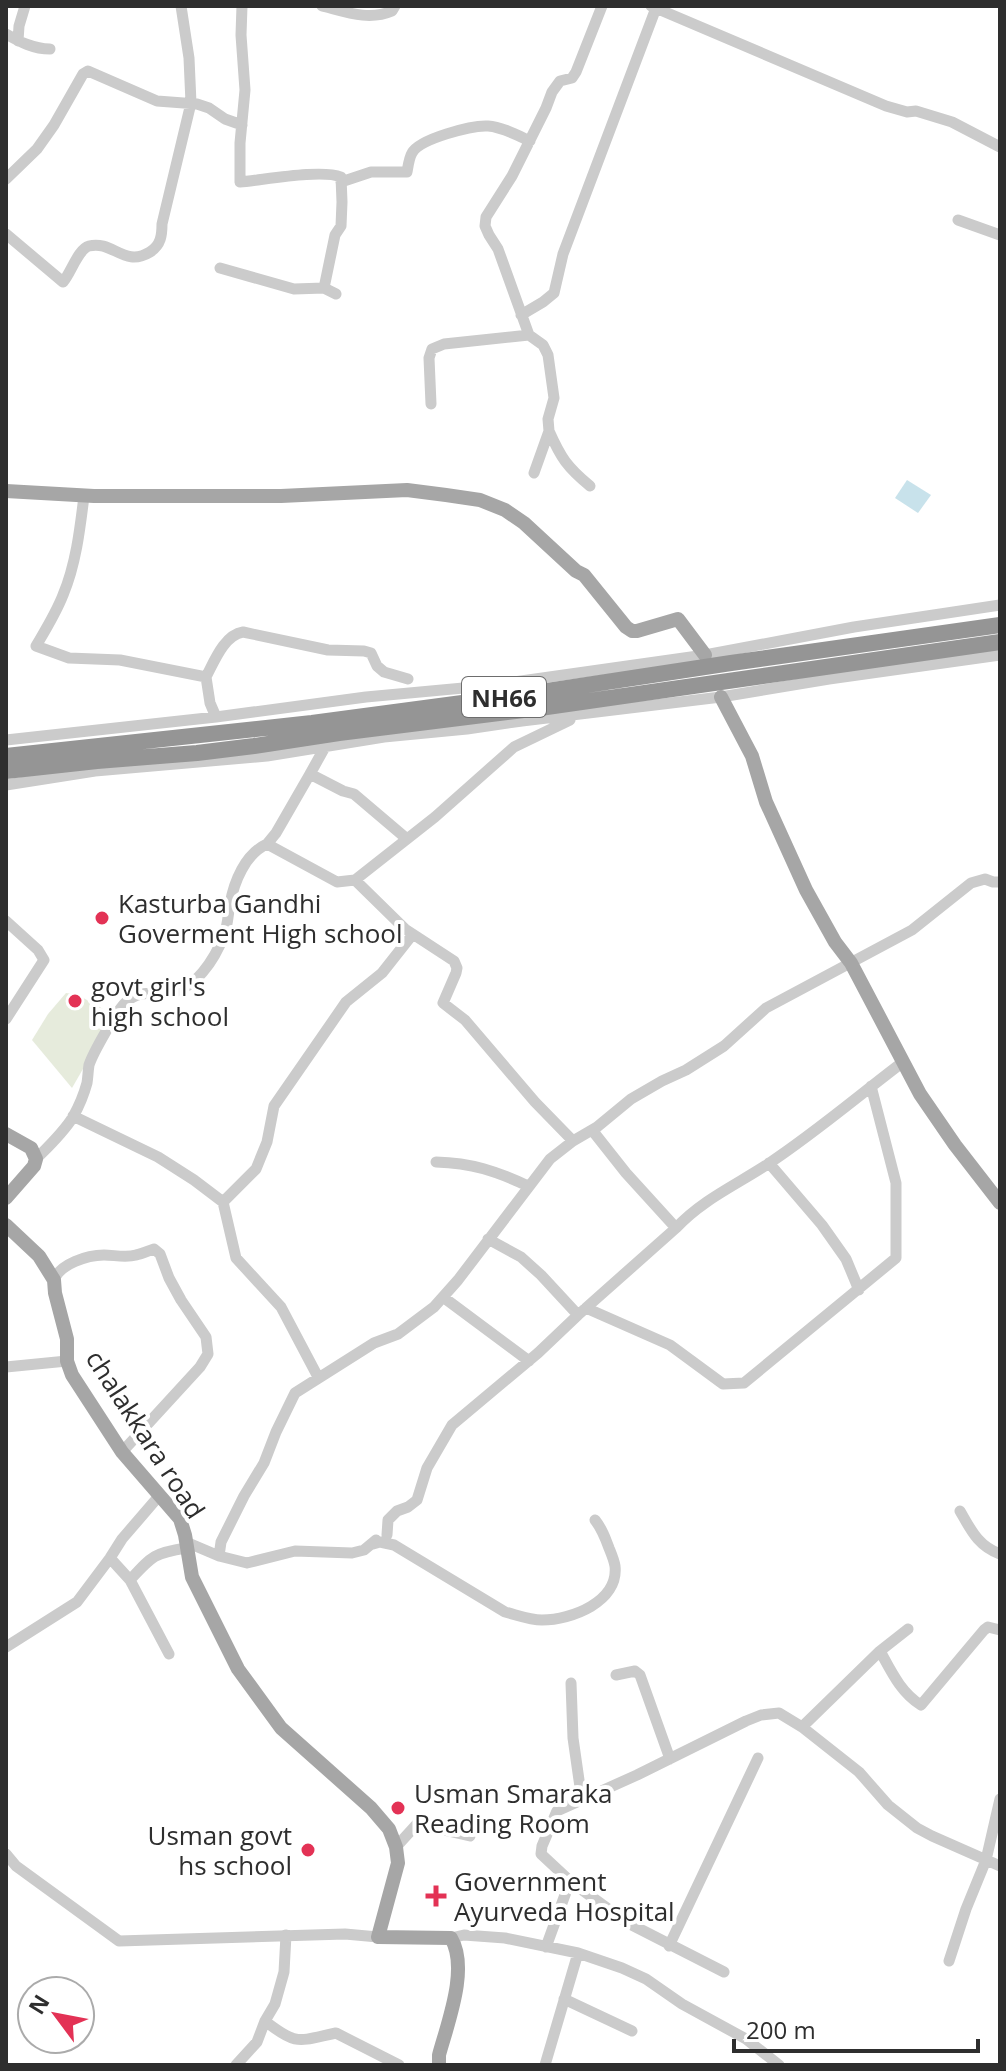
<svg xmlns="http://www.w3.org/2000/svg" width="1006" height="2071" viewBox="0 0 1006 2071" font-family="'Open Sans',sans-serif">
	<rect width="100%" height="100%" fill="#fff"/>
	<!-- green -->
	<path fill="#e6ebdc" d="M66,993L78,995L114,1015L72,1088L32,1040L48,1014Z"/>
	<!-- water -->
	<path fill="#c8e2eb" d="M907,480L931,495L918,513L895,498Z"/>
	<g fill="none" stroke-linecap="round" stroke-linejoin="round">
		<!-- minor -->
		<path stroke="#cbcbcb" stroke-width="11" d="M322,6C346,12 369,21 392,11L395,6
			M651,6L886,106L907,112L916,111L952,122L1000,147
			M6,34C20,42 34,49 50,49
			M18,41L19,26L25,6
			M6,179L37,149L54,125L83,74L88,71L157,101L197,104L209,108L225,119L242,125
			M341,182L371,172H407C408,167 409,158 412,153C419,139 472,125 488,126C502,127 517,135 530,141
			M958,220L1000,235
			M6,234L63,282C71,273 78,249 89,246C113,240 124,268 150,252C161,245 162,235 162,224L191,103L189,58L181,6
			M220,268L294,289L324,288L335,235L341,226L342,202L341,177C321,169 264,180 240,182V143L245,90L241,35L242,6
			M324,288L336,294
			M521,315L543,302L554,293L563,254L656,8
			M431,404L429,358L432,349L444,344L529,335
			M549,431C561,458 567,467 590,486
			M534,473L549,431L548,419L554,398L548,355L543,345L529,335L498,249L489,235L485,226L486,217L512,176L546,108L552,92L560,81L572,78L576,72L602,6
			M84,496C80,529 76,564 63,595C56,613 46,629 36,646L69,658L120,660L206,677L210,703L216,717
			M206,677C214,662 224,635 243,632L328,650L364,651L371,653L377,666L384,672L408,679
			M6,740L216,717L366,697L485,686L705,655L854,627L1000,605
			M310,774L325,747
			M6,785L95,771L267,756L384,737L467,729L522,721L721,697L829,679L1000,655
			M267,844L276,833L310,774L343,791L354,794L407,839
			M355,880L405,929L454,961L457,968L456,973L443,1003L465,1020L535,1102L573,1141
			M6,921L38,950L44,960L6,1019
			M73,1116L158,1157L194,1180L223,1202L236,1258L281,1307L318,1377
			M592,1130L626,1173L676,1228
			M36,1159C49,1146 63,1133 73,1117C78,1108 84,1094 87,1083C88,1077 88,1071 89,1065C93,1053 117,1010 126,1002C139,990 152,994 167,993C195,991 215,959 224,935C228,925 228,914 230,904C234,882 245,854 267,844L337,882L355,880L435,817L514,747L570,720
			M436,1162C472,1163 496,1171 528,1186
			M769,1163L822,1225L846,1259L859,1290
			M223,1202L256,1169L267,1142L274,1106L346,1002L382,973L412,935
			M488,1239L521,1257L541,1275L578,1315
			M54,1280C60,1264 87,1255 104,1255C114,1255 126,1258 136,1255C142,1254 148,1251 154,1249L160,1254L169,1278L181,1300L206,1337L208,1354L200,1367L122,1452
			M443,1297L529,1361
			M586,1308L670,1345L723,1384L744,1383L896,1258V1183L871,1086
			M6,1367L67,1361
			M960,1511C971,1530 978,1546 1000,1554
			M387,1535L388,1520L397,1511L408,1507L417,1500L427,1468L452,1425L538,1353L578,1315L676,1228C702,1200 736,1185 768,1164C815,1133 858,1096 903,1062
			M186,1542L219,1556L247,1563L295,1551L352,1553L364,1550L376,1540
			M373,1544L380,1542L394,1545L505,1612C517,1615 530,1620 542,1620C571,1620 619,1602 615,1566C614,1560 611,1553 609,1548C605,1537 602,1529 595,1520
			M219,1556L221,1542L244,1496L264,1463L276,1432L295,1393L374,1343L398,1334L434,1307L458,1280L550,1159L573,1141L597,1127L631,1099L662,1081L686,1070L724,1046L766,1008L912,930L971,883L985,879L993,882H1000
			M110,1558L130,1580L169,1654
			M130,1580C152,1556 154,1553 186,1548
			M6,1647L77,1602L110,1558L122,1539L159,1496
			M880,1651C891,1671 901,1693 921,1705L984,1630L988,1627L1000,1630
			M616,1675L635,1671L640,1675L670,1759
			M571,1683L573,1738L582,1801
			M802,1727L880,1651L908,1629
			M396,1847L417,1824L470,1836
			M6,1854L16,1866L119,1941L345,1934L378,1937
			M451,1938L464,1935L505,1938L578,1953L622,1968L646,1979L682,2004L746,2039L779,2065
			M669,1946L758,1758
			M546,1947L570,1881
			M949,1961L966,1909L986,1860L1000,1799
			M724,1972L626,1922L570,1881L541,1854L542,1846L557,1811L637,1775L746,1721L761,1715L779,1713L802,1727L859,1772L888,1805L917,1828L932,1836L1000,1866
			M564,1999L632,2031
			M265,2021C297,2046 298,2041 336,2033L399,2065
			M236,2065L257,2042L265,2021L275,2004L284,1972L286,1935
			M545,2065L578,1953"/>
		<!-- major -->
		<path stroke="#a6a6a6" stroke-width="14" d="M6,491L94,496H281L407,490L446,495L480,500L505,510L524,523L576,571L584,575L626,627L632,631H637L678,619L705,655
			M721,697L752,756L766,802L806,890L835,942L851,963L920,1094L955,1145L1000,1203
			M6,1134L31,1148L36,1159L34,1166L6,1198
			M6,1225L39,1256L54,1280L55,1293L67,1339V1361L72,1375L122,1452L180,1519L185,1535L192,1577L238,1669L281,1728L371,1808L389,1829L396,1847L398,1863L378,1937L451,1938C469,1968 448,2022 439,2055V2065"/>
		<!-- highway -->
		<path stroke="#959595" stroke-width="16" d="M6,756L312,723L521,695L731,663L1000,625
			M6,771L97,761L197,753L254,746L339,733L540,708L1000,642"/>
	</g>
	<!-- markers -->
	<g fill="#e33255" stroke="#fff" stroke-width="3">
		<circle cx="102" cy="918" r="8"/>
		<circle cx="75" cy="1001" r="8"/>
		<circle cx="398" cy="1808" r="8"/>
		<circle cx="308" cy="1850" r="8"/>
		<path d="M432 1884h8v8h8v8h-8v8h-8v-8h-8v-8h8z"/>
	</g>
	<g text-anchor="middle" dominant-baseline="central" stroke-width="8" stroke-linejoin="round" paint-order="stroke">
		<!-- shield labels -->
		<rect fill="#fff" stroke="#6d6d6d" stroke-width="2" x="462" y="677" width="84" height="40" rx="6"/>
		<g font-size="24" font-weight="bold" fill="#2e2e2e">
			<text x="504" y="697">NH66</text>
		</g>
		<!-- poi labels -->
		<g font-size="26" fill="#2e2e2e" stroke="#fff" text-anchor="start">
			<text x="118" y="903">Kasturba Gandhi<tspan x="118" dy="30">Goverment High school</tspan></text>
			<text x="91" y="986">govt girl's<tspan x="91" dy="30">high school</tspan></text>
			<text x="414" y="1793">Usman Smaraka<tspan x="414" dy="30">Reading Room</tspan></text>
			<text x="292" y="1835" text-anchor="end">Usman govt<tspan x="292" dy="30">hs school</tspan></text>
			<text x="454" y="1881">Government<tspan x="454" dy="30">Ayurveda Hospital</tspan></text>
		</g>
		<!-- street labels -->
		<g font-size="26" fill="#2e2e2e" stroke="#fff">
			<text transform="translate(146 1434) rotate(57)">chalakkara road</text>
		</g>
	</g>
	<!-- border -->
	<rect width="1006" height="2071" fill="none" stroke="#2e2e2e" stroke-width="16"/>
	<!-- north arrow -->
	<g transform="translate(56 2015) rotate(302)"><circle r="38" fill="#ffffff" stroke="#ababab" stroke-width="2"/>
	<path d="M0-6L14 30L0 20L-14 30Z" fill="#e33255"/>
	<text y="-12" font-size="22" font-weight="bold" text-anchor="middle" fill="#2e2e2e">N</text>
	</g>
	<!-- scale -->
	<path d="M734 2039v12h244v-12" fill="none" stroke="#2e2e2e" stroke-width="4"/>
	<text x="746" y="2039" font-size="24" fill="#2e2e2e" stroke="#ffffff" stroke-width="6" paint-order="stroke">200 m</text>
</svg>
